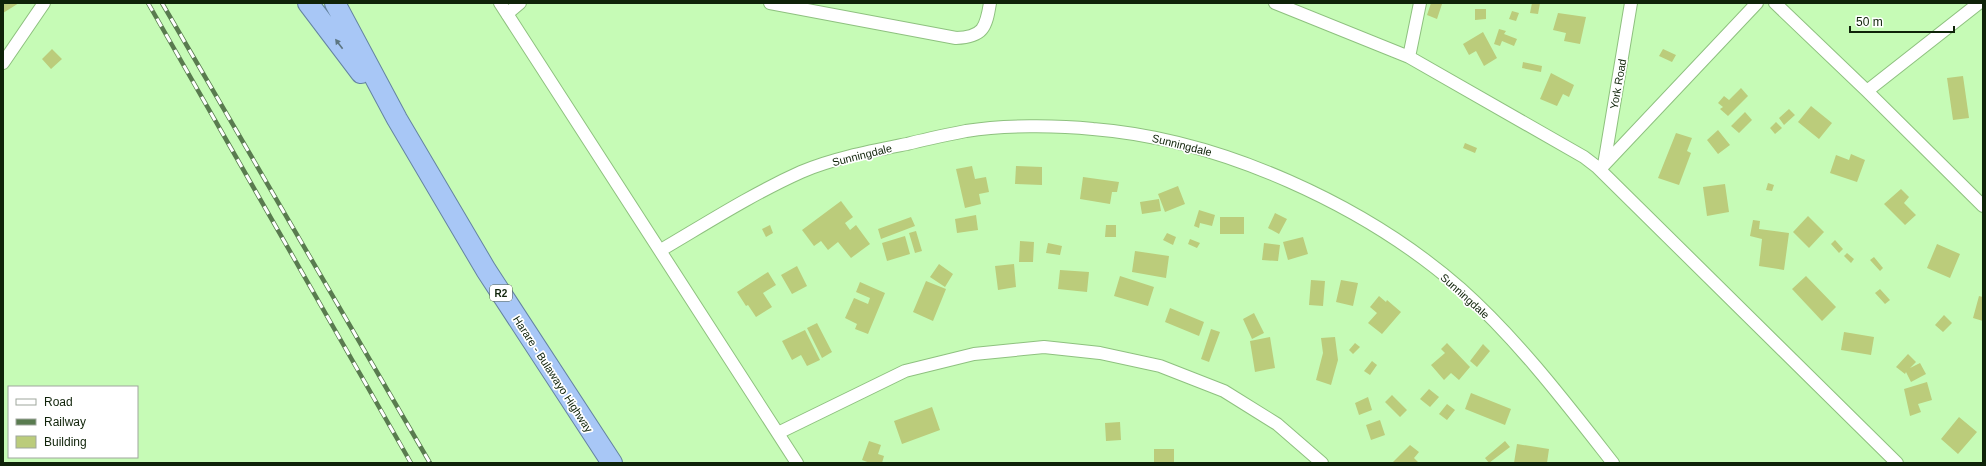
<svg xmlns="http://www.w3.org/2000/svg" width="1986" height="466" viewBox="0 0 1986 466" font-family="Helvetica,sans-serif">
	<rect width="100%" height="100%" fill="#c6fbb6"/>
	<!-- building -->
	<path fill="#bbcc7b" d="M3,3H19L3,13Z
		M1431,3L1442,4L1437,19L1427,15Z
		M1532,3H1540L1538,14L1530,13Z
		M1475,9H1486V19L1475,20Z
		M1512,11L1519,13L1516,21L1509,19Z
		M1558,13L1586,17L1580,44L1564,41L1566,33L1553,30Z
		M1499,29L1506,31L1504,34L1517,39L1514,46L1502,41L1500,46L1494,44Z
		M1483,32L1497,58L1484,66L1476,51L1469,55L1463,44Z
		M52,49L62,59L51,69L42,59Z
		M1663,49L1676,55L1672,62L1659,56Z
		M1523,62L1542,66L1541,72L1522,68Z
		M1551,73L1574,85L1569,97L1563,94L1557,106L1540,99Z
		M1963,76L1969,118L1953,120L1947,78Z
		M1741,88L1748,96L1728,116L1720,109L1723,107L1718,103L1724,96L1729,100Z
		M1811,106L1832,123L1819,139L1798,122Z
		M1789,109L1795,115L1784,125L1779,118Z
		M1745,112L1752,120L1739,133L1731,126Z
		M1776,122L1782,128L1775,134L1770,128Z
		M1718,130L1730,145L1718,154L1707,140Z
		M1676,133L1692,138L1687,151L1691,153L1679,185L1658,178Z
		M1465,143L1477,148L1475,153L1463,148Z
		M1851,154L1865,160L1857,182L1830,173L1836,155L1849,160Z
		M972,166L975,179L986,177L989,192L979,194L981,204L965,208L956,169Z
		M1016,166L1042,167V185L1015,184Z
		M1083,177L1119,182L1117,192H1112L1110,204L1080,199Z
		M1768,183L1774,185L1772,191L1766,190Z
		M1725,184L1729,212L1707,216L1703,187Z
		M1178,186L1185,204L1165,212L1158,194Z
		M1901,189L1909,197L1904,203L1916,215L1905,225L1884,204Z
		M1159,199L1161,211L1142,214L1140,202Z
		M841,201L853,217L845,223L850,230L856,225L870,244L851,258L838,242L828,250L821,241L814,246L802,230Z
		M1199,210L1215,215L1212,226L1200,223L1199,228L1194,226Z
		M1275,213L1287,219L1279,234L1268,228Z
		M976,215L978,230L957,233L955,219Z
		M1808,216L1824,232L1809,248L1793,232Z
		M911,217L915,226L881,239L878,229Z
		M1220,217H1244V234H1220Z
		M1753,220L1760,221L1759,229L1789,233L1784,270L1759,266L1762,239L1750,236Z
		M770,225L773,233L766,237L762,229Z
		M1106,225H1116V237H1105Z
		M916,231L922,251L915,253L909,233Z
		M1167,233L1176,237L1173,245L1163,240Z
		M905,236L910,254L887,261L882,243Z
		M1303,237L1308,254L1288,260L1283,242Z
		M1190,239L1200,243L1197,248L1188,244Z
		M1835,240L1843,249L1839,253L1831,244Z
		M1020,241L1034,242L1033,262H1019Z
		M1048,243L1062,246L1060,255L1046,253Z
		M1264,243L1280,245L1278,261L1262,260Z
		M1937,244L1960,254L1950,278L1927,268Z
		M1135,251L1169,256L1166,278L1132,272Z
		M1847,253L1854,259L1851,263L1844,256Z
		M1874,257L1883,268L1880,271L1870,260Z
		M939,264L953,274L945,287L930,277Z
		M1014,264L1016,287L998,290L995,266Z
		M797,266L807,286L792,294L781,275Z
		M1060,270L1089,272L1087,292L1058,289Z
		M768,272L776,285L763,293L772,307L756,317L748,305L746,306L737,292Z
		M1120,276L1154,287L1148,306L1114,296Z
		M1806,276L1836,307L1822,321L1792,289Z
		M1311,280L1325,281L1323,306L1309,305Z
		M1341,280L1358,283L1353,306L1336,302Z
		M926,281L946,289L933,321L913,312Z
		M860,282L885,293L868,334L855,329L857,324L845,318L854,298L868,304L870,298L856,292Z
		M1880,289L1890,300L1885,304L1875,293Z
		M1379,296L1386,302L1387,300L1401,312L1382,334L1368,323L1377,313L1370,307Z
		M1979,296L1983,297V321L1973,318Z
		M1170,308L1204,322L1199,336L1165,322Z
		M1254,313L1264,333L1252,339L1243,319Z
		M1944,315L1952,323L1943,332L1935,325Z
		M817,323L832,352L822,358L807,328Z
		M1211,329L1220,332L1209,362L1201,359Z
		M805,330L820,360L807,366L801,355L792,360L782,341Z
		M1844,332L1874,337L1871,355L1841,350Z
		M1270,337L1275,368L1255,372L1250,341Z
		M1335,337L1338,360L1331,385L1316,380L1323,353L1321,338Z
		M1355,343L1360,347L1353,354L1349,350Z
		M1447,343L1470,367L1459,380L1451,373L1444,380L1431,365L1445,353L1441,349Z
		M1483,344L1490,351L1477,367L1470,361Z
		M1908,354L1916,362L1910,368L1920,363L1926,374L1911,382L1906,372L1905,374L1896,367Z
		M1372,361L1377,365L1370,375L1364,371Z
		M1927,382L1932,400L1918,404L1921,412L1910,416L1904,389Z
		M1429,389L1439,397L1430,407L1420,399Z
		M1471,393L1511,409L1505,425L1465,409Z
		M1392,395L1407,410L1400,417L1385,402Z
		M1368,397L1372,410L1359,415L1355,403Z
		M1447,404L1455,410L1447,420L1439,414Z
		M932,407L940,430L902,444L894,421Z
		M1959,417L1977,432L1958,454L1941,439Z
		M1380,420L1385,435L1371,440L1366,425Z
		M1120,422L1121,440L1106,441L1105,423Z
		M869,441L881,445L878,454L884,456L882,463H870L862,460Z
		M1505,441L1510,447L1489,463L1485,458Z
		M1517,444L1549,449L1547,463H1514Z
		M1410,445L1419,452L1414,458L1419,463H1392Z
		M1154,449H1174V462H1154Z"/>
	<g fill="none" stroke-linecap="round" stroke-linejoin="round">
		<defs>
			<path id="minor" d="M500,3L797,463
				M770,3L956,38C983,37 986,28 990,3
				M1275,3L1409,57L1584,157L1597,167L1897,463
				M1775,3L1867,91L1983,206
				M507,14L520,3
				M1409,57L1420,3
				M3,63L44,3
				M1867,91L1979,3
				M1604,165L1631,3
				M1597,167L1604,165L1757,3
				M661,250C707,223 752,194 801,172C834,158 872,151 907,144C926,139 946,135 966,131C1004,125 1055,125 1093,129C1221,139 1365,205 1461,289C1518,340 1566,403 1613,463
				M778,433L905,371L974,354L1044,347L1100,353L1160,366L1224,391L1277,424L1322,463"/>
			<path id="trunk" d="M308,3L361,73
				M335,3L397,119L486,270L612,463"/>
		</defs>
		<!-- minor casing -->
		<use href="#minor" stroke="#8ec17f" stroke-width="14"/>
		<!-- trunk casing -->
		<use href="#trunk" stroke="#6484a1" stroke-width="22"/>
		<!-- minor -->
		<use href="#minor" stroke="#fff" stroke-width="12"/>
		<!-- trunk -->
		<use href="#trunk" stroke="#a8c7f6" stroke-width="20"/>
		<defs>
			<path id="rail" d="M148,3L411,463
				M162,3L430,463"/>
		</defs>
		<!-- rail casing -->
		<use href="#rail" stroke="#597b4f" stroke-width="4.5"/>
		<!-- rail -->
		<use href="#rail" stroke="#fff" stroke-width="3" stroke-dasharray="9" stroke-linecap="butt"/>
	</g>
	<!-- one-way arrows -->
	<defs><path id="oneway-solid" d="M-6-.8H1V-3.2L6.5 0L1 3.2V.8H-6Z"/></defs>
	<use fill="#5c7580" href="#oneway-solid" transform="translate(339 44) rotate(-127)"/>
	<g text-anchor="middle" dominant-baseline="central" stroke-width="3.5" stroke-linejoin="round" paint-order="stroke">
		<!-- shield labels -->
		<rect fill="#fff" stroke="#576553" stroke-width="1" x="490" y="285" width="22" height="16" rx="3"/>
		<g font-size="10" font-weight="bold" fill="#0f2309">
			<text x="501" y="293">R2</text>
		</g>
		<!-- street labels -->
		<g font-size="11" fill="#0f2309" stroke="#fff">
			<text transform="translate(1618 84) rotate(-80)">York Road</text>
			<text transform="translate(1182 145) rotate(14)">Sunningdale</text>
			<text transform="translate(862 155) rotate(-14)">Sunningdale</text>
			<text transform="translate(1465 296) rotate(42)">Sunningdale</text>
			<text transform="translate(553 374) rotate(57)">Harare - Bulawayo Highway</text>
		</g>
	</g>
	<!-- border -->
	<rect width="1986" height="466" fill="none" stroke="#0f2309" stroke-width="8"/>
	<!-- legend -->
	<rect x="8" y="386" width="130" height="72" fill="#ffffff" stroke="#9fa79d"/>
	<rect x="16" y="399" width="20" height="6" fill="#ffffff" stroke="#9fa79d"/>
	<text x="44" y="406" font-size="12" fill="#0f2309">Road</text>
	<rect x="16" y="419" width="20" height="6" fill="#597b4f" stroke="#9fa79d"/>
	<text x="44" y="426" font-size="12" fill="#0f2309">Railway</text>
	<rect x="16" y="436" width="20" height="12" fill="#bbcc7b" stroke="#9fa79d"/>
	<text x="44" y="446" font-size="12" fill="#0f2309">Building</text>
	<!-- scale -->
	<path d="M1850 26v6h104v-6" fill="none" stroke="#0f2309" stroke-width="2"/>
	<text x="1856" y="26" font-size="12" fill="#0f2309" stroke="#ffffff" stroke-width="3" paint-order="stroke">50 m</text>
</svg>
